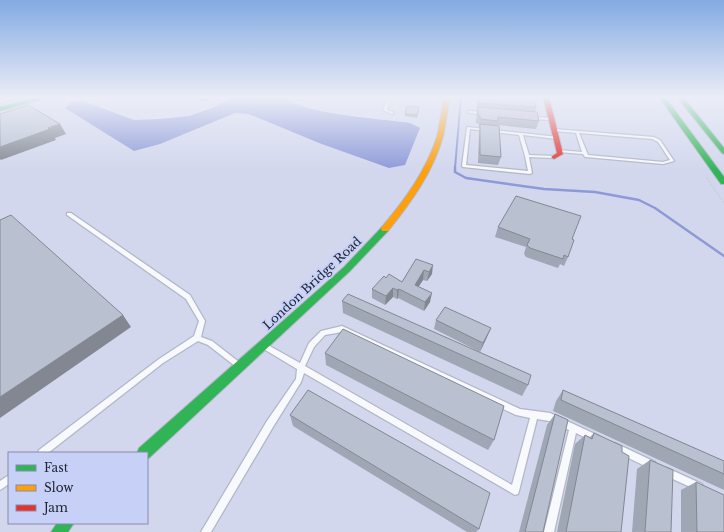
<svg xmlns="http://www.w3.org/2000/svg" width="724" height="532" viewBox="0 0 724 532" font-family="'Libre Baskerville',serif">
	<rect width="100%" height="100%" fill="#d2d7ed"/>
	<!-- water -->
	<path fill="#8d9ad8" d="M231,97H284C302,114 383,119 410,123L420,128L405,165L389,168L319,143L249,114L235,113L160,144L134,151L65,108L71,102L83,101L134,120L160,119L189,116L212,108L229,100Z"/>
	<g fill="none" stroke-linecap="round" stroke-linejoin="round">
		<!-- stream-far1 -->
		<path stroke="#8d9ad8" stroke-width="2" d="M455,168L461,97"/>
		<!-- stream -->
		<path stroke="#8d9ad8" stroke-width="2.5" d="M455,167V172L466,178L544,189L595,192L639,200L655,208L724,256"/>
		<defs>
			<path id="lane" d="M12,97H17L0,103V101Z
				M388,97H391L387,110L393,112V114H391L383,110Z
				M468,111L484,112L486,113L484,114L469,113H468Z
				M530,117L552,118L554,119L552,120L531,119L529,118Z
				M467,127L558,137L559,138L557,139L523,135L529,155L554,156L556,157L554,158L529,157L532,173L530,174L463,167L462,166ZM470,129L519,135L525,156L528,171L466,165Z
				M554,129L654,137L660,140L674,161L663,164L586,157H585L583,154L558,152V150H559L582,152L576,133L555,131H554ZM579,133L652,139L658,142L670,160L663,162L588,155Z
				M67,213H71L190,295L205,321L201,337L212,341L239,362L240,364L239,366L237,367L235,366L208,345L198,341L163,363L48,453H38L39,450L159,359L194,336L199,321L186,299L67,215Z
				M342,326L520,409L550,413L599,436L600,439L599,442L596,443L576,433L554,532H544L569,430L549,421L537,419L519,491L518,494L515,495L304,373L301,382L273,427L211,532H201L267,421L296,379L297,369L262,348L261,346L262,344L264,343L266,344L300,363L309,343L321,331ZM342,332L516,415L530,418L512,485L305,366L314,347L325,335Z
				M615,443L655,462L656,465L655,468L652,469L649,468L612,450L611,447L612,444Z
				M667,468L702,484L703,487L702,490L699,491L664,475L663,472L664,469Z
				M9,475V484L0,490V481Z"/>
			<path id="fast" d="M41,97H50L0,111V107Z
				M659,97H665L724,177V184H721Z
				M677,97H683L724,148V154L722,153Z
				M385,226L388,227L389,229L388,231L350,271L149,458H147V453H137L139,448L344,267L382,227Z
				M57,523H74L68,532H51Z"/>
			<path id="slow" d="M444,97H450C447,110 446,123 443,136C433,172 411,202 388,231H382L381,229L382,227C405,200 426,171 437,137C440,124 442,110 444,97Z"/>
			<path id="jam" d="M543,97H549L563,154L554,159L551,157L557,153Z"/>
		</defs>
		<!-- lane casing -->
		<use href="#lane" stroke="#b2b6c7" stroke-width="2.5"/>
		<!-- fast casing -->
		<use href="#fast" stroke="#b2b6c7" stroke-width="2"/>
		<!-- slow casing -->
		<use href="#slow" stroke="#b2b6c7" stroke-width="2"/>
		<!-- jam casing -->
		<use href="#jam" stroke="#b2b6c7" stroke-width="2"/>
		<!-- path -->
		<path stroke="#cdced4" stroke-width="1.5" stroke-dasharray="2 1.5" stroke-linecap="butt" d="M707,178L724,203"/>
		<!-- lane -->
		<use href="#lane" fill="#f8f9fc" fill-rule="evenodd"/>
		<!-- fast -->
		<use href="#fast" fill="#30b455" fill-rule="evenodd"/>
		<!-- slow -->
		<use href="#slow" fill="#ff9f0a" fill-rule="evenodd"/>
		<!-- jam -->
		<use href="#jam" fill="#e5322d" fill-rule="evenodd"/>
	</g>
	<!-- wall -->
	<path fill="#9fa6b4" d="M292,97H315L298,101Z
		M471,97H534L536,107L535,112L539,121L536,129L497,125L501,157L498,165L478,163L479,132L480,127H479V124L476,123L477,110V99H471Z
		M419,109L417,118L405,116V114Z
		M498,227L572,239L568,257L564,266L560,264L558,268L526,257L524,254L526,247L495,237Z
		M416,259L432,274L427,281L423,280L418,287L430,302L424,311L398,298L397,299L393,297L385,305L372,298V289L386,278L402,282Z
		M342,301L528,385L522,396L343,313Z
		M436,320L491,328L487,337L480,352L434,329Z
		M325,353L494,440L488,450L326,365Z
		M563,390L724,461V490L553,411L556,401Z
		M555,414L543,532H519L547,425Z
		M290,415L479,529L476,532H467L293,426Z
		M594,433L622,452L621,532H557L575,444L585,435L590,437Z
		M650,460L671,532H632L637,469Z
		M696,482L724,532H681V490Z"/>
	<!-- shaded-wall -->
	<path fill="#828792" d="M199,97H214V99L200,101Z
		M297,97H315L298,101Z
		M60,124L66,134L55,138L56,140L1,160L0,159V147Z
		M433,265L432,274L427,281L429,272Z
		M424,270L423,280L414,294L415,285Z
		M393,288V297L385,305L386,296Z
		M399,289L398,298L397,299V290Z
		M432,293L430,302L424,311L425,302Z
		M123,315L131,327L0,418V397Z
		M491,328L487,337L480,352L483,343Z"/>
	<!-- building -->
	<path fill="#b9c1d1" stroke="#828792" d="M478,97H534L536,107L478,103Z
		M28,105L60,124L48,128L50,129L0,147V114Z
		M407,106L419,107L417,115L405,114Z
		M478,107L537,112L539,121L498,117V121L480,119V116L478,115Z
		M480,124L499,126L501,157L480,155Z
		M516,196L581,216L572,239L574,240L568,257L564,255L563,259L530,248L527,245L530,239L498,227Z
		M11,215L123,315L0,397V220Z
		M416,259L433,265L429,272L424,270L415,285L432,293L425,302L399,289L397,290L393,288L386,296L372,289L384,276L386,278L389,274L402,282Z
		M348,294L531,375L528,385L342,301Z
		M445,307L491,328L483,343L436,320Z
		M343,329L504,406L494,440L325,353Z
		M308,390L490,493L479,529L290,415Z
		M563,390L724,461V474L561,400Z
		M555,414L568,420L543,532H525Z
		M594,433L622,446V452L629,456L621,532H566L585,435L592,439Z
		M650,460L673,470L671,532H645Z
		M696,482L724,495V532H697Z"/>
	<!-- sky -->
	<linearGradient id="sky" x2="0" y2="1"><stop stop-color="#83aae2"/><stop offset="0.57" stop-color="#ebedf7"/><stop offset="1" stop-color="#ebedf7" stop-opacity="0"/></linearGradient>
	<rect width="724" height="171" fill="url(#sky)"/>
	<g text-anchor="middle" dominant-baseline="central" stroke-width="4" stroke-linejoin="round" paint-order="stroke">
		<!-- street labels -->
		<g font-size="12" fill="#202432" stroke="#c7d1f8">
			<text transform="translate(312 283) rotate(-43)">London Bridge Road</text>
		</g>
	</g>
	<!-- legend -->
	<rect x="8" y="452" width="140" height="72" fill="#c7d1f8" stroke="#848ca9"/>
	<rect x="16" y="465" width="20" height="6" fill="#30b455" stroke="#848ca9"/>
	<text x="44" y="472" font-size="12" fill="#202432">Fast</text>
	<rect x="16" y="485" width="20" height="6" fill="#ff9f0a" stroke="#848ca9"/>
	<text x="44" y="492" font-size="12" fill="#202432">Slow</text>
	<rect x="16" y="505" width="20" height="6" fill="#e5322d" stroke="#848ca9"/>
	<text x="44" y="512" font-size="12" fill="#202432">Jam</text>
</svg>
